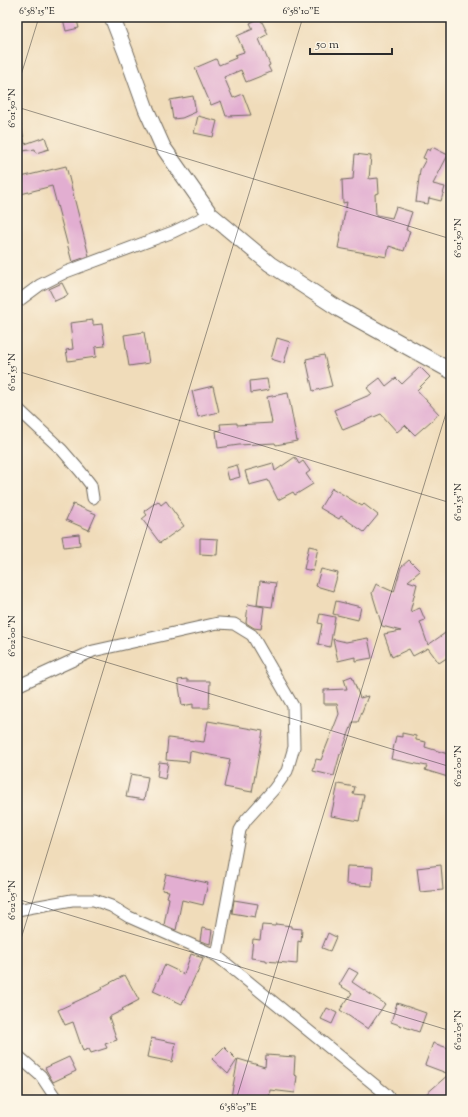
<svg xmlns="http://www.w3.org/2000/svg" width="468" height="1117" viewBox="0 0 468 1117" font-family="'Sorts Mill Goudy',serif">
	<rect width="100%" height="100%" fill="#fcf5e5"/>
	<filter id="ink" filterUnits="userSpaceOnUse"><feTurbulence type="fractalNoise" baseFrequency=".025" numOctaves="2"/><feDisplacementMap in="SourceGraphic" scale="8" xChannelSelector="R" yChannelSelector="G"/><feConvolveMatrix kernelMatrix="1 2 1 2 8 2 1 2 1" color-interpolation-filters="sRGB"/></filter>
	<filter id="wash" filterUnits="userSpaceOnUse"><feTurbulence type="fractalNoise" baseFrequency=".012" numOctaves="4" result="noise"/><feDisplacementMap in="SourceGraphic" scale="16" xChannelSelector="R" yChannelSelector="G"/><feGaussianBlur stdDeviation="0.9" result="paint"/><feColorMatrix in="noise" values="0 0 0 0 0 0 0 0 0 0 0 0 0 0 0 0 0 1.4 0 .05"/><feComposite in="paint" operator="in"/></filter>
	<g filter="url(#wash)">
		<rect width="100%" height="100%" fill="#f0dcba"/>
		<g id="blocks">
			<!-- building -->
			<path fill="#e2aed1" d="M72,17H76L79,28L66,31L63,19Z
				M260,18L268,34L259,39L270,65L268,66L271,72L246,82L241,70L224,77L233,98L243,94L251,115L226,116L221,101L211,105L195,68L216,59L219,65L236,58L235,55L244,52L237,36L253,29L250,23Z
				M193,96L196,112L182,118L173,119L170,100Z
				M198,116L217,121L213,137L194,133Z
				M21,125L25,144L45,137L49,149L36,153L35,149L17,152V126Z
				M432,147L448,155L433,184L445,187L441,201L429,198L428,204L416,202L420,170L426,159L423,158L427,149L430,151Z
				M355,154L371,156L369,179L378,178L379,193L375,194L376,215L392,218L396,207L412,212L406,230L410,231L404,251L389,246L387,257L338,248L347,202L343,203L342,180L353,179Z
				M66,166L89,256L72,262L52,186L17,195V178Z
				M62,283L68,295L55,301L49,289Z
				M93,320V325L102,324L105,346L95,347L96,357L68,361L66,350L73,349L70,323Z
				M144,332L149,363L129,366L124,335Z
				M277,338L290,342L284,363L271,359Z
				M324,355L332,386L313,391L306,359Z
				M420,367L430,377L417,390L439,414L415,435L405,425L397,432L381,414L343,430L334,410L372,394L367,388L380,378L386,386L396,378L402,384Z
				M267,379L269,390L251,393L250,381Z
				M213,386L219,412L198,417L192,391Z
				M288,393L297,441L276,445L275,443L239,445L218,448L216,431L221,430L220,424L237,423V425L272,423L267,397Z
				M295,457L299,464L303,461L310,471L306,474L313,484L295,495L293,492L278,500L268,480L249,485L245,471L273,463L275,471Z
				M237,465L240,477L229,480L226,468Z
				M332,488L362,506L364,504L378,515L364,532L341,516L339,519L320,508Z
				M158,501L161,505L166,501L184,526L160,543L142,519L147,515L144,511Z
				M73,504L96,514L89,530L66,520Z
				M79,534L80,545L64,547L62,536Z
				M200,538L218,539L217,555L200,554Z
				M309,546L318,548L313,571L304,569Z
				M409,560L420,571L408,581L417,584L410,612L420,608L425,620L420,622L428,645L451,629V655L439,663L428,648L413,656L409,649L392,657L384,634L401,631L382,626L372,593L376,584L394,592L401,567Z
				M321,569L338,573L333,591L316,586Z
				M260,581L276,583L272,607L257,605Z
				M336,601L361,607L358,620L333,614Z
				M248,604L264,607L261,629L254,628L246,623Z
				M320,614L335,617L330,647L318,644L322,624L318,623Z
				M368,638L372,658L355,661V657L338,661L333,639L346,642Z
				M352,676L360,698L368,696L358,722H353L341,754H340L334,776L313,771L316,759L321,760L339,714L337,704H324V690L347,689L344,679Z
				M187,679V681H210L209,708H193V704L182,706L178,680Z
				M208,721L263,731L252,792L224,787L230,759L190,751L189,762L166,760L168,738L204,742Z
				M402,733L416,736V740L426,742L425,747L451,755V778L425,770L427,766L391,759L396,736L402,737Z
				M159,762L168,763L165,779L157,777Z
				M131,774L148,777L144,800L126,797Z
				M338,784L355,787L353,794L364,795L359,821L331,816Z
				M441,865L443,890L420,892L417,868Z
				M347,866L373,867L372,886L346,884Z
				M166,874L208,883L203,905L182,900L176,930L164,925L169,898L167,897L169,891L162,890Z
				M234,900L258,904L255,917L232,913Z
				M276,924L291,926V928L302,929L301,942L298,941L297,964L266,961V960L251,958L253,939L260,940L262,925L275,926Z
				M202,928L212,930L210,944L200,941Z
				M328,933L336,937L330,951L322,948Z
				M191,954L203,958L197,974H196L182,1004L153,991L165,965L184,974Z
				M349,968L358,973L352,982L385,1004L368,1029L340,1010L352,993L339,985Z
				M125,975L139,1000L122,1009L123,1010L109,1017L117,1040L105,1044L107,1048L91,1053L89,1049L83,1051L73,1022L65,1025L58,1010L103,989L102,987Z
				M397,1003L426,1013L419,1032L391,1022Z
				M327,1008L337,1013L332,1024L321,1019Z
				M151,1038L176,1043L172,1062L147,1057Z
				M433,1043L451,1049V1100H430L425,1095L449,1074L425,1065Z
				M224,1047L237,1060L228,1074L212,1059Z
				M266,1055L295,1057L294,1075L297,1076L295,1093L270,1090L269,1100H247L231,1097L238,1059L265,1067Z
				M69,1057L76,1071L53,1082L45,1068Z"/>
		</g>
	</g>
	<g filter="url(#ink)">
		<use href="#blocks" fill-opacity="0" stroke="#70695d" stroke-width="1"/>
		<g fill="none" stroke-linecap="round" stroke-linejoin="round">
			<defs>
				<path id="minor" d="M17,302L40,285L66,272L173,232L210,214
					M17,408L62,450L81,472L91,485L93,498
					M17,686L93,651L218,623L234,624L252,635L293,706L294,747L287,771L274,789L246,820L240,830L217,956
					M17,910L72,900H94L111,906L129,917L217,956L386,1094L391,1100
					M17,1055L41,1076L57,1100"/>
				<path id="secondary" d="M112,17L126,53L146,109L163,147L210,214L270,264L339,309L451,371"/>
			</defs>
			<!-- minor casing -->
			<use href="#minor" stroke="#70695d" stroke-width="13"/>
			<!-- secondary casing -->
			<use href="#secondary" stroke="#70695d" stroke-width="17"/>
			<!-- minor -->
			<use href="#minor" stroke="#fff" stroke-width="11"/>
			<!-- secondary -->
			<use href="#secondary" stroke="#fff" stroke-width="15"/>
		</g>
	</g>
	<!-- ticks -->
	<path fill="none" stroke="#2b2b2b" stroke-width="1" stroke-opacity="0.45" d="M17,88L39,17M17,107L451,239M17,371L451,503M17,635L451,767M17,899L451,1031M17,952L303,17M236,1100L451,397"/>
	<!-- margin -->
	<rect width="468" height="1117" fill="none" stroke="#fcf5e5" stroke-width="44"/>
	<!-- scale -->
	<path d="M310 48v6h82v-6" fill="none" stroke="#2b2b2b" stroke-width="2"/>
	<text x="316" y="48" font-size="12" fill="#2b2b2b" stroke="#fcf5e5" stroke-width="3" paint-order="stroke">50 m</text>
	<rect x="22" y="22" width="424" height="1073" fill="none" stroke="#2b2b2b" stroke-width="1.5"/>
	<g font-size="10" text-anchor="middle" fill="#2b2b2b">
		<text x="37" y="14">6°58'15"E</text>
		<text x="301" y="14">6°58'10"E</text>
		<text transform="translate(11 108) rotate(-90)" y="4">6°01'50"N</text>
		<text transform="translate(457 238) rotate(-90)" y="4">6°01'50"N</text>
		<text transform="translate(11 372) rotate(-90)" y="4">6°01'55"N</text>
		<text transform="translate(457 502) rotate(-90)" y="4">6°01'55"N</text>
		<text transform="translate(11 636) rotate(-90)" y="4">6°02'00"N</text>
		<text transform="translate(457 766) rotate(-90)" y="4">6°02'00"N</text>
		<text transform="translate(11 900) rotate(-90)" y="4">6°02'05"N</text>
		<text transform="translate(457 1030) rotate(-90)" y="4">6°02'05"N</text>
		<text x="238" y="1110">6°58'05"E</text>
	</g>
</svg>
